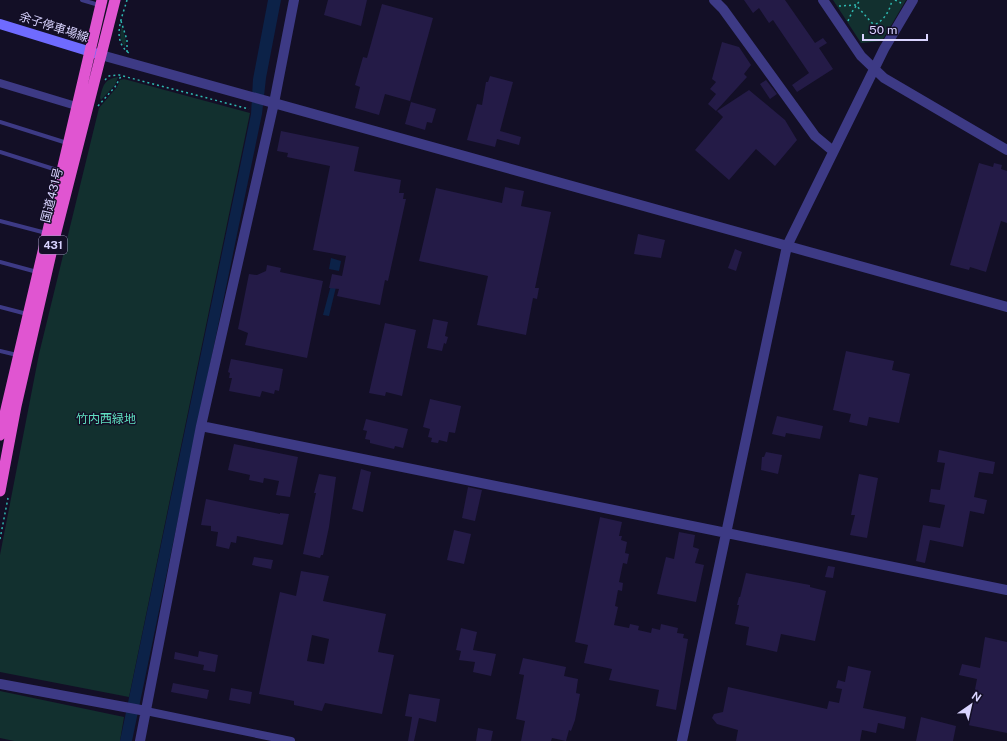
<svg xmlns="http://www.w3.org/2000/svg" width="1007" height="741" viewBox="0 0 1007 741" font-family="'Public Sans','Noto Sans JP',sans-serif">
	<rect width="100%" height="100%" fill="#130f26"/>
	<!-- green -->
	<path fill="#12302f" d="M833,0H906L882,41L861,43Z
		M122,26L126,41L125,47C120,40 119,35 122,26Z
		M118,77L115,85L101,100L100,98C103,86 104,79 118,77Z
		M124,79L250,113L129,697L0,672V555L39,354L99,108L117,87L120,80Z
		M0,691L124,717L120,741H14L0,738Z"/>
	<!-- water -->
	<path fill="#0c2248" d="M268,0H281L266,78L262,114L132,741H120L251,114L253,79Z
		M331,258L341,261L339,271L329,269Z
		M331,285L336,287L329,316L323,315Z"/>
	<!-- building -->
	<path fill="#241b47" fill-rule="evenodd" d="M328,0H367L361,26L324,15Z
		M744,0H785L815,43L823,38L827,43L819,48L833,69L797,92L792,85L809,73L773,20L769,23L759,8L753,13Z
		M382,4L433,18L410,101L385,94L379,115L355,108L360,87L355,85L363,57L367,58Z
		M722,42L739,47L751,65L744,74L747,77L716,111L708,104L716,94L710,89L716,82L712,79Z
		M490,76L513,82L500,131L521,137L519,145L497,139L495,147L467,140L477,104L482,105L486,82H488Z
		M766,80L777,94L770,99L760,84Z
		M749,90L785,120L797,140L775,166L756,149L729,180L695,150L723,117L717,111Z
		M411,102L436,109L432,123L427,122L425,130L405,124Z
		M281,131L359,147L354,171L401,180L399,193H404L403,199H406L388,281L385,280L380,305L337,296L339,289L329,288L332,274L342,276L346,256L313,250L330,166L287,157L288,153L277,151Z
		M979,163L993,167L994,163L1002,165L1001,169L1007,171V223L1001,221L986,272L970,267L969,270L950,265Z
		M505,187L524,191L521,206L551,212L535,288H539L537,299L533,298L526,335L477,325L488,276L419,261L436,188L502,203Z
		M638,234L665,240L661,258L634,254Z
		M735,249L742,252L736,271L728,268Z
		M267,265L281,268L280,272L323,281L307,358L245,345L248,333L238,329L249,274L257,275L266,271Z
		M433,319L448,322L445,336L448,337L446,344L444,343L442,351L427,348Z
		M385,323L416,330L402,396L386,392L385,396L369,393Z
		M846,351L894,361L892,370L910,374L899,423L869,417L867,426L849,422L851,414L833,410Z
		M231,359L283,369L279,391L275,390L274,394L262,391L260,397L229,391L232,378H229L230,373L228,372Z
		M430,399L461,406L455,433L449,432L447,442L439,440L438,443L431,442L432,438L428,437L430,429L423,427Z
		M777,416L823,426L820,439L786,433L785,437L772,434Z
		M366,419L408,429L403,448L395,446L394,449L370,443V440L365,439L367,431L363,430Z
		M234,444L298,457L290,497L276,495L279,481L264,478L263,483L249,480L250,475L228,470Z
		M939,450L995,462L993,474L979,472L974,497L987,500L984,514L970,511L963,547L930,540L925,563L916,561L923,525L940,528L945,505L929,502L931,489L940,490L945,463L937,462Z
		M766,452L782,455L778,474L761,470L762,457H764Z
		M361,469L371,472L363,512L352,509Z
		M319,474L336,477L329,527L323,555H321L320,558L303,554L316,493H314Z
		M859,474L878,478L867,538L850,535L855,515H851Z
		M468,487L482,490L475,521L462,518Z
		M206,499L280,514V513L289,514L283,544L282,545L237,536L236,543L231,542L229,549L216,546L218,532L211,531V526L201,525Z
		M600,517L622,522L619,536H622L621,540L627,542L625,553L629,554L627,564L623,563L619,582L623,583L622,591L618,590L615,606L618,607L614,625L629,628L630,624L639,626L638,630L651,633L652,628L660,630L661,624L678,628L677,633L684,634L683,638L688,639L676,710L656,706L659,690L609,680L612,669L584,663L588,645L575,642Z
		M454,530L471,534L464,564L447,560Z
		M679,532L695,535L693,547L699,549L695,563L704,565L696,602L657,594L666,557L674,559Z
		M254,557L273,560L271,569L252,565Z
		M828,566L835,567L833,578L825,577Z
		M301,571L329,576L323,601L386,614L378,652L394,655L382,714L325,703L322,711L294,705V701L259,694L280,592L296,596ZM312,635L329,639L324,664L307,661Z
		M746,573L810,585V587L826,591L815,641L781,634L777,652L746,645L749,627L735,624L739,605H737L739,597H740Z
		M461,628L477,632L473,650L496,654L491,676L473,672L475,662L459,660L461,651L456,650Z
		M985,637L1007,642V733L968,725L977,679L959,675L962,664L980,668Z
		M199,651L218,655L215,672L203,670L204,665L174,659L175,652L198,657Z
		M523,658L566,667L564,676L578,679L576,693L580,694L575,720L571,731L569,730L566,741L552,738L551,741H521L525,721L516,719L524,675L519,674Z
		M848,666L871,671L863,708L906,717L904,729L878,723L876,733L862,730L860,741H736L738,730L717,724L712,718L714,714L723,712L728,687L827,709L829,701L839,703L842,689L836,688L838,680L845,682Z
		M173,683L209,690L207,699L171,692Z
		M231,688L252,692L250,704L229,700Z
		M409,694L440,699L436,722L419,718L414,741H408L412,717L405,716Z
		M921,717L956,726L953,741H916Z
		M478,728L493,731L491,741H476Z"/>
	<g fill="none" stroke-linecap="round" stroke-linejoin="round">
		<!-- path -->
		<path stroke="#2fb8b0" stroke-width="1.5" stroke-dasharray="2 3" stroke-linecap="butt" d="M127,0C122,18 111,40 129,53
			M895,0L901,3
			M839,6L856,5L872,23L876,24C885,19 890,10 892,0
			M121,21L127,40V52
			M848,21L852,12L860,0
			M105,80L109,76L119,75L249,109
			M98,106L115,87L121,76
			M0,539L8,498"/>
		<!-- service -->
		<path stroke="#3d3a85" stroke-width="4" d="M82,0L99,5
			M0,122L67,143
			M0,152L60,171
			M0,221L46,233
			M0,262L37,272
			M0,307L27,314
			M0,351L17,355"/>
		<!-- minor -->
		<path stroke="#3d3a85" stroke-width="8" d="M0,83L76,106
			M146,711L291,741"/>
		<!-- tertiary -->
		<path stroke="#3d3a85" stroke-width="10" d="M714,0L723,9L815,136L833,151
			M823,0L861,56L884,78L1007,150
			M101,55L1007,307
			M201,426L1007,590
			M0,684L146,711
			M140,741L201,426L274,103L294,0
			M682,741L787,246L884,49L913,0"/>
		<!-- secondary -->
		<path stroke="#6f6bff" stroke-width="10" d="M0,24L101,55"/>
		<!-- trunk -->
		<path stroke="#e055d1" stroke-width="11" d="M0,435L102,0
			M0,491L16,406L55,236L115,0"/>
	</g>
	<g text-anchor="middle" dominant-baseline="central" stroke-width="3" stroke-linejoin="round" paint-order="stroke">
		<!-- shield labels -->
		<rect fill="#130f26" stroke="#9e99be" stroke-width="1" x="39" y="236" width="28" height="18" rx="3"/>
		<g font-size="11" font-weight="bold" fill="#d9d4ff">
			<text x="53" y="245">431</text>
		</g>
		<!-- street labels -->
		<g font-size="12" fill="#d9d4ff" stroke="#130f26">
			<text transform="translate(54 27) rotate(18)">余子停車場線</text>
			<text transform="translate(52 195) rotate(-76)">国道431号</text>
		</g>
		<!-- park labels -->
		<g font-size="12" fill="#5fe0c0" stroke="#130f26">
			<text x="106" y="419">竹内西緑地</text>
		</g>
	</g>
	<!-- north arrow -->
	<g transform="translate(971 705) rotate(34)" stroke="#130f26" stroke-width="3" paint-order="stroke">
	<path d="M0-3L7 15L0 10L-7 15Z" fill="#d9d4ff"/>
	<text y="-6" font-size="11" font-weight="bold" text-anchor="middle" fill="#d9d4ff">N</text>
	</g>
	<!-- scale -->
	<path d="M863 34v6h64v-6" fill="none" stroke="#d9d4ff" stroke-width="2"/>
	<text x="869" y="34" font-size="12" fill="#d9d4ff" stroke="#130f26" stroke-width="3" paint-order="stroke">50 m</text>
</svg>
